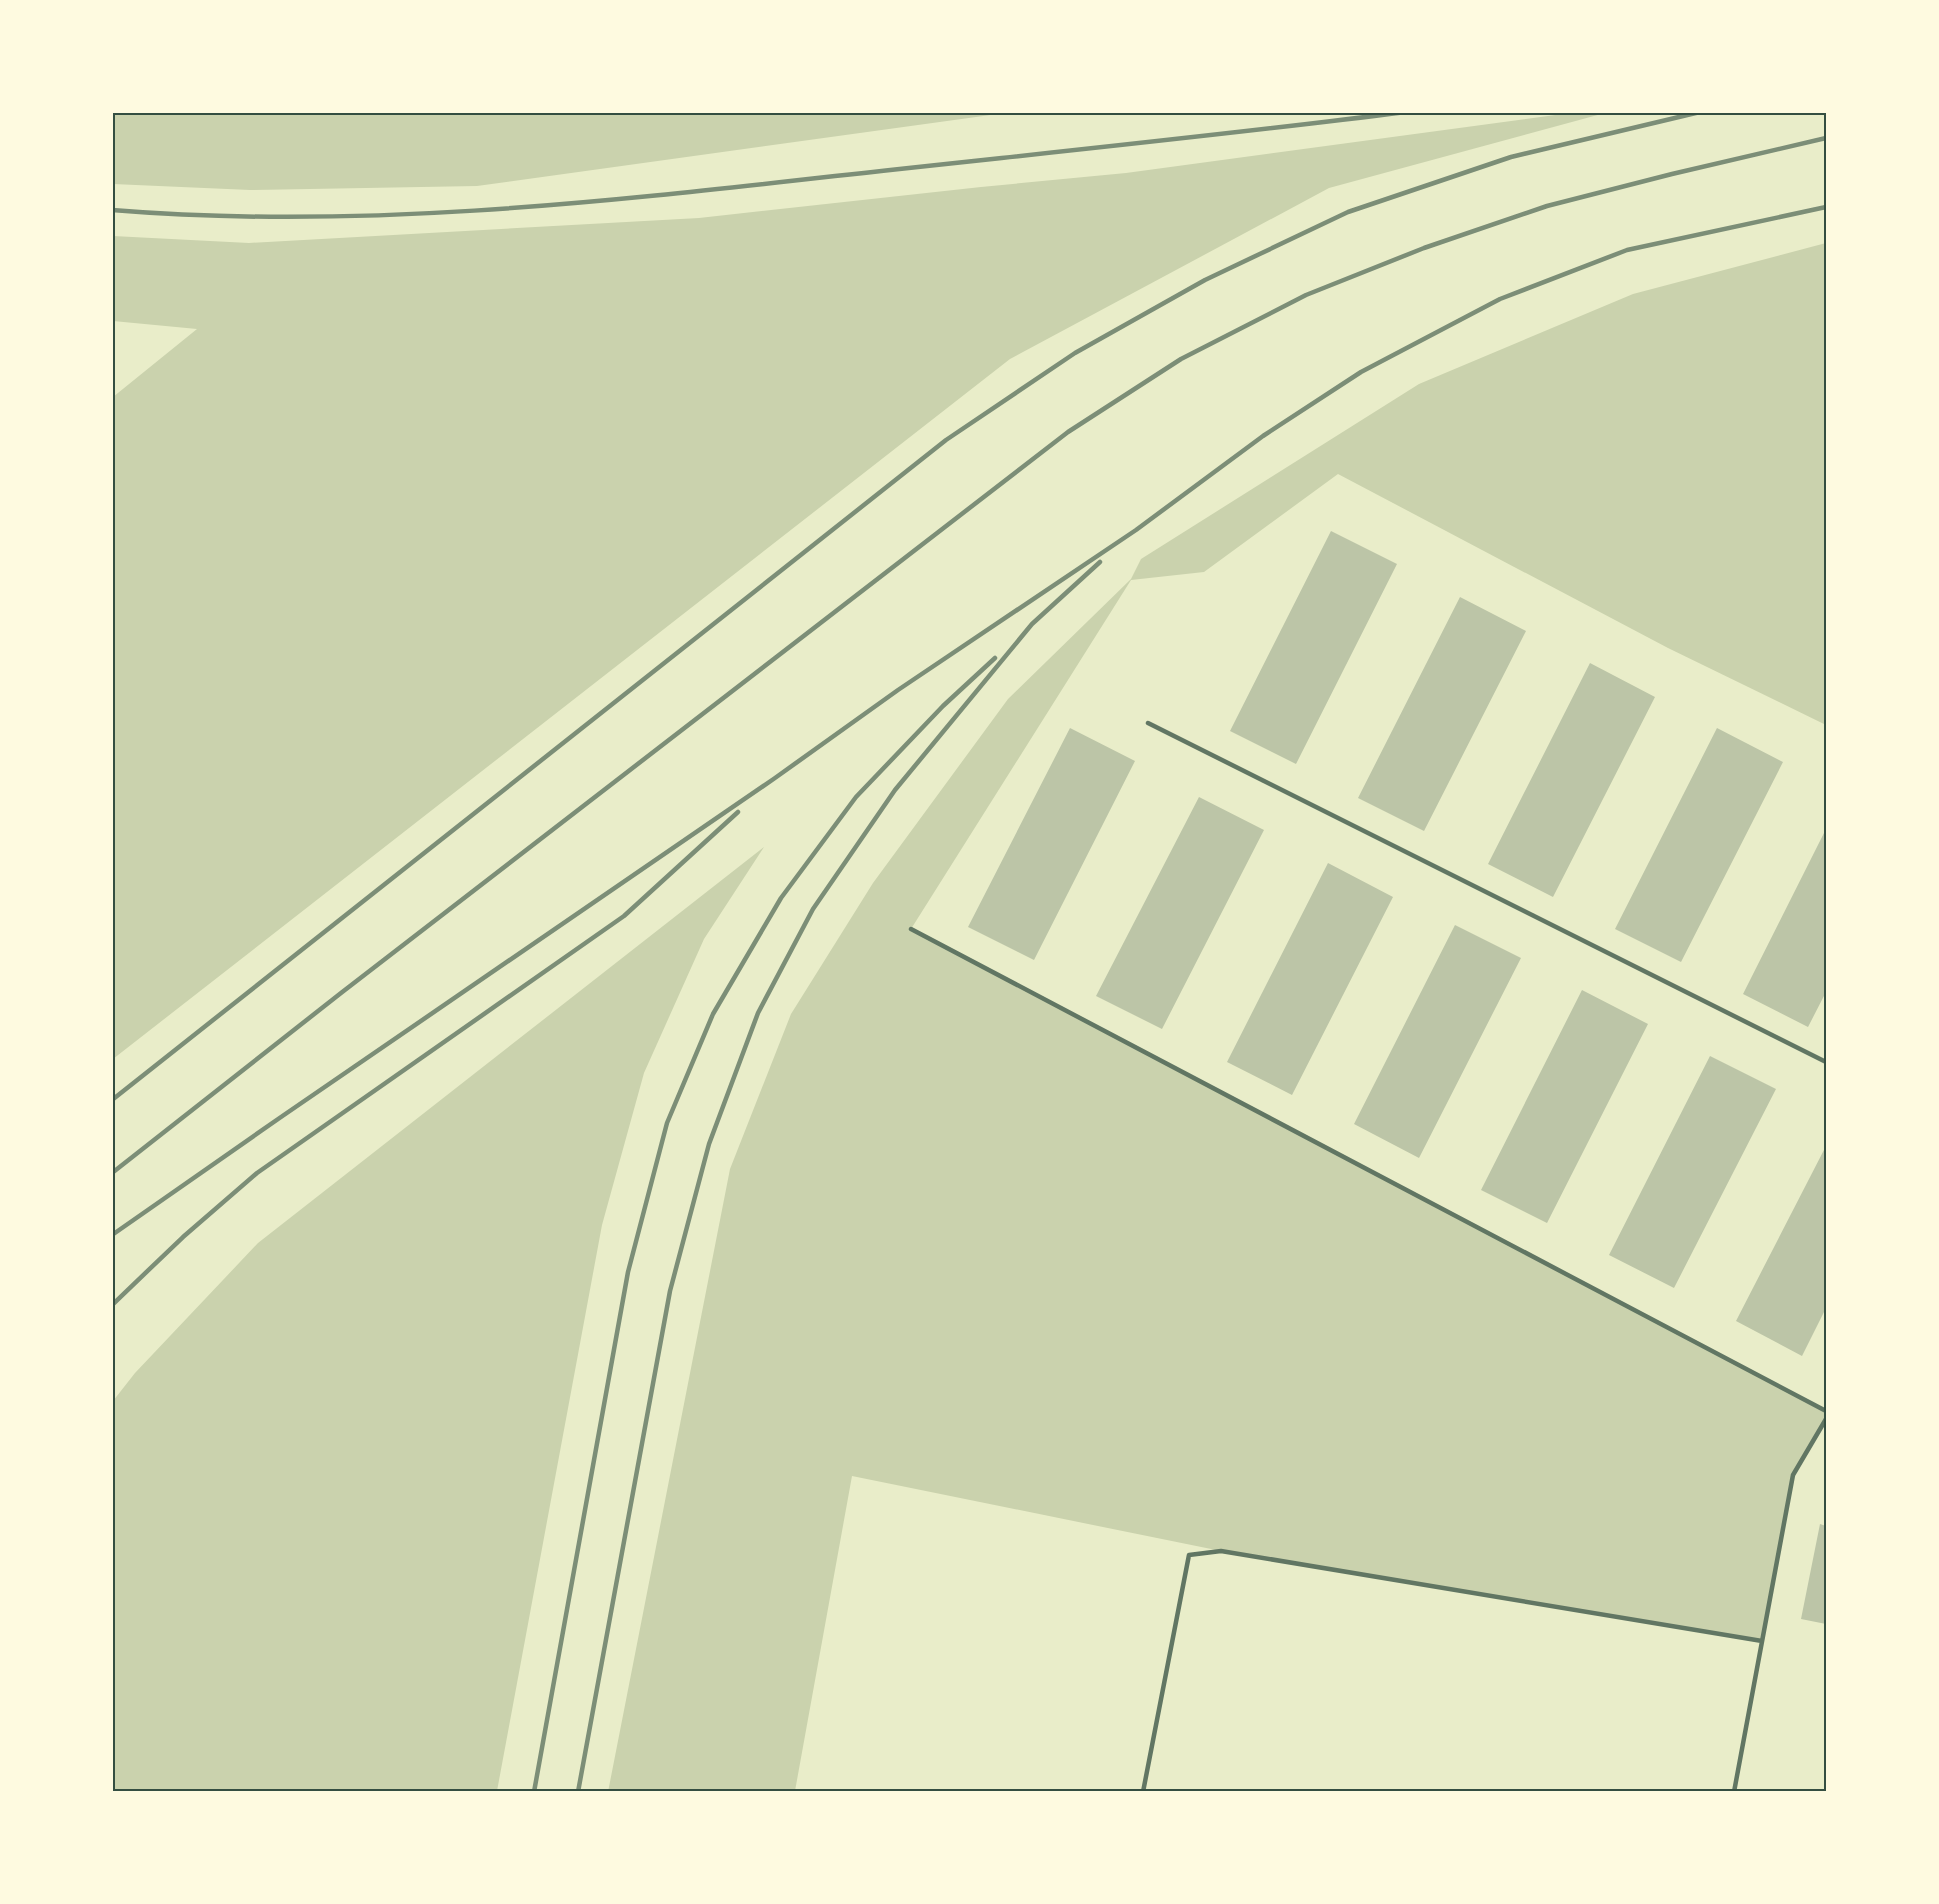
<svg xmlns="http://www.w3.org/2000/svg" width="1939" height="1904" viewBox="0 0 1939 1904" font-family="Barlow,sans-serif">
	<rect width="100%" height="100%" fill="#e9edc9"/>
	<!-- green -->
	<path fill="#cad2ad" d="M112,113L113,112L1005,113L477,186L250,190L113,184Z
		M1570,113H1605L1329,188L1010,359L113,1059V397L197,329L113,321V236L249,243L699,218L981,187L1126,173Z
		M1826,243V725L1668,648L1338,474L1204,572L1131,580L911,929L1826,1411V1419L1793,1475L1762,1641L1221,1551L852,1476L795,1791L608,1792L730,1169L791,1014L873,883L1008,699L1131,579L1141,559L1419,384L1633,294Z
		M764,847L704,939L644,1073L602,1225L497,1791H113V1401L135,1373L258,1243Z"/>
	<!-- building -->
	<path fill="#bcc5a7" d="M1331,531L1397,564L1296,764L1230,731Z
		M1460,597L1526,631L1424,831L1358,798Z
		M1590,663L1655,697L1553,897L1488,864Z
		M1070,728L1135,761L1034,960L968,927Z
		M1717,728L1783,762L1681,962L1615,929Z
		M1199,797L1264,830L1162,1029L1096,996Z
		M1826,829V992L1808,1027L1743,994Z
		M1328,863L1393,897L1292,1095L1227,1062Z
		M1455,925L1521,958L1419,1158L1354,1124Z
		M1582,990L1648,1024L1547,1223L1481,1190Z
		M1710,1056L1776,1089L1674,1288L1609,1255Z
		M1826,1146V1308L1802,1356L1736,1321Z
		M1820,1524L1826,1526V1624L1801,1619Z"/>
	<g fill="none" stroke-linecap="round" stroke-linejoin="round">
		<!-- service -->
		<path stroke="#617663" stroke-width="4.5" d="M1148,723L1826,1062
			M911,929L1826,1411
			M1143,1792L1189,1555L1221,1551L1762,1641
			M1734,1792L1793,1475L1826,1419"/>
		<!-- rail -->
		<path stroke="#7c8e77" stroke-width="4.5" d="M112,210C353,230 596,203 835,176C1025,155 1216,136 1406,112
			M112,1100L946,440L1075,353L1205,280L1348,212L1511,157L1700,112
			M112,1173L341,993L1068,432L1181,359L1306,295L1424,248L1547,206L1672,174L1826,138
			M112,1235L281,1117L775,778L898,690L1136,530L1263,436L1361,372L1500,299L1627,250L1826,207
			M112,1305L183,1237L257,1173L624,916L738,812
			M534,1792L628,1272L667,1123L713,1014L781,898L856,797L943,706L995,658
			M578,1792L670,1291L709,1144L758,1013L813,909L895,790L1032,624L1100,562"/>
	</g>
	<!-- border -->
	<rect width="1939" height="1904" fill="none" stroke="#fefae0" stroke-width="228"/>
	<rect x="114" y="114" width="1711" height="1676" fill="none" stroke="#344e41" stroke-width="2"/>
</svg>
